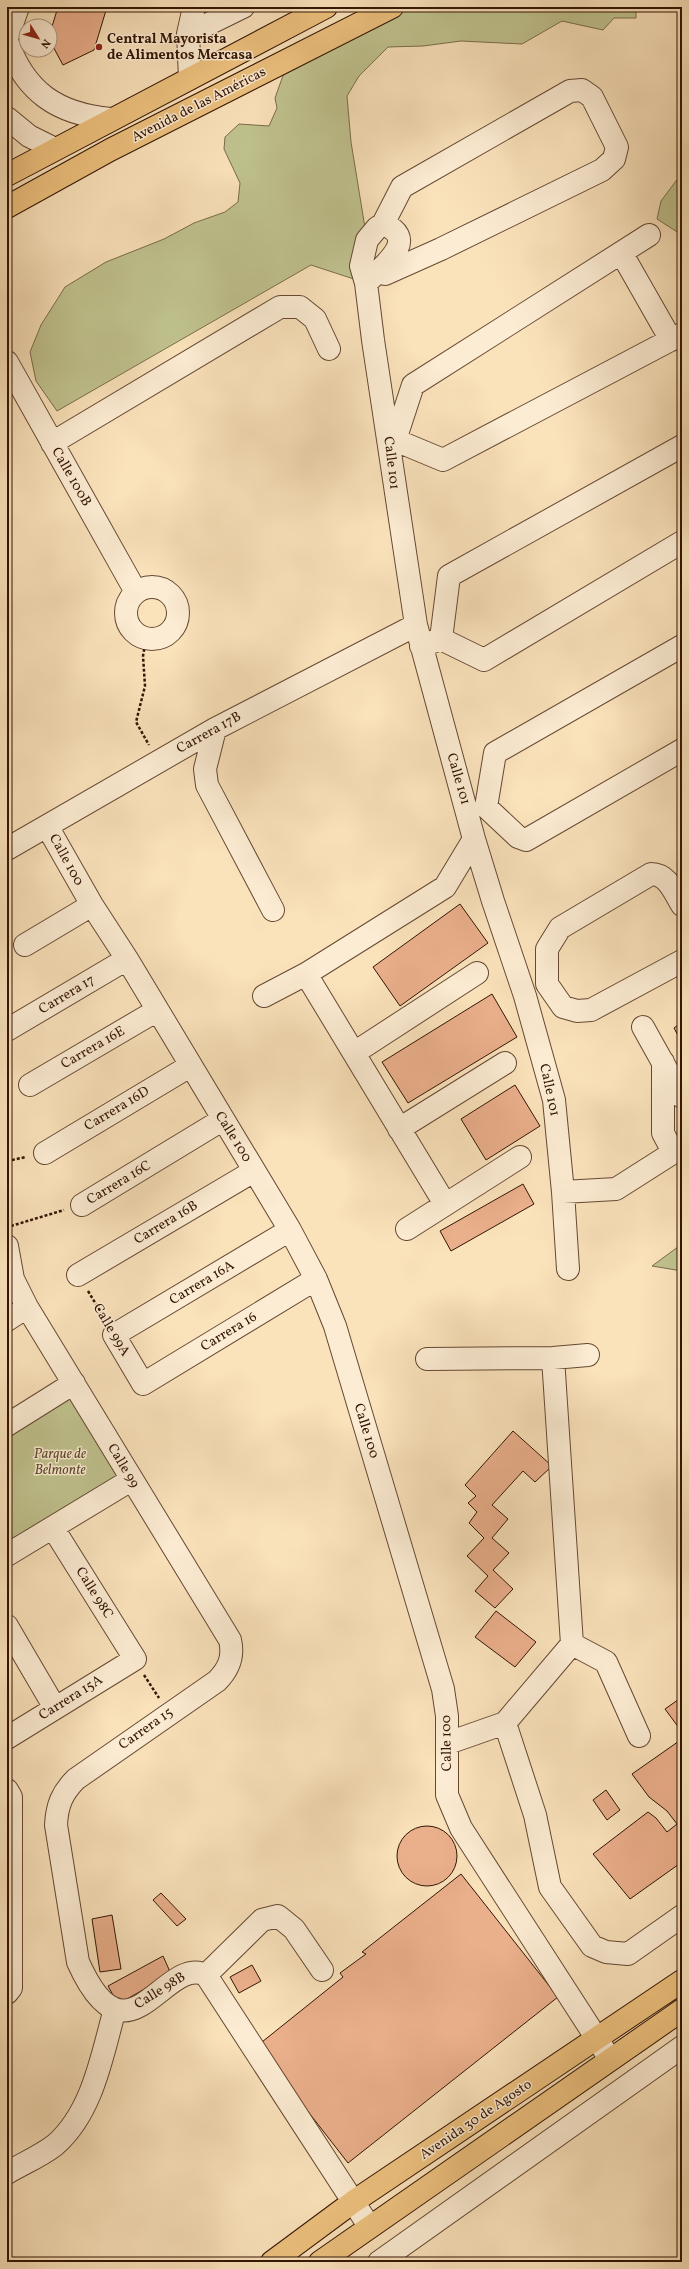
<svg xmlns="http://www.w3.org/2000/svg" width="689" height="2269" viewBox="0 0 689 2269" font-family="Vollkorn,serif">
	<rect width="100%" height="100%" fill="#fae2bb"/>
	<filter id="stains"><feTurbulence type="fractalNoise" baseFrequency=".005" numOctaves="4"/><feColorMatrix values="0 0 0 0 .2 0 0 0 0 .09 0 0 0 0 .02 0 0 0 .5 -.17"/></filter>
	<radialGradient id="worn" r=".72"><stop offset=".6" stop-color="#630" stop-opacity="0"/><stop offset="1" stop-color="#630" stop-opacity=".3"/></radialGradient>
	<!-- green -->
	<path fill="#c0c38f" stroke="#7a6c4a" d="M392,7H636V18H614L603,30L562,21L522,44L461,41L423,46L388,47L359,76L347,96L351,142L367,240L366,283L311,265L57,411L36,381L30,352L41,325L65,287L106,262L164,239L194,223L225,212L238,202L240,183L224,149L225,137L239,124L269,126L277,108L275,98L289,59Z
		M682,173V235L657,219L661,201Z
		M682,1244V1271L652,1266Z
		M74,1383L131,1480L7,1555V1425Z"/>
	<!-- building -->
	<path fill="#eaaf8b" stroke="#331505" d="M58,7H107L94,50L63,65L50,41V33Z
		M460,904L488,943L400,1006L373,967Z
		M492,994L517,1037L408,1103L382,1062Z
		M682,1022V1043L674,1028Z
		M515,1085L540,1126L486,1160L461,1119Z
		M523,1184L534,1204L451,1251L440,1231Z
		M513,1431L552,1466L535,1482L523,1471L492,1505L508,1519L492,1538L509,1553L493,1570L513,1589L495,1608L475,1591L488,1576L467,1556L484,1538L469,1523L477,1512L468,1503L476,1496L465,1485Z
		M496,1611L536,1642L515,1667L475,1637Z
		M682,1697V1732L665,1709Z
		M682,1739V1862L630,1899L593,1854L648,1812L656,1818L667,1832L677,1824L667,1811L649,1797L632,1774Z
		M606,1790L620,1810L607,1820L593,1800Z
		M397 1856a30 30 0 1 1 60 0a30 30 0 1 1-60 0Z
		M461,1874L558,1997L348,2163L257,2046L343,1977L340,1973L366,1954L362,1952Z
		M161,1893L186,1919L177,1926L153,1900Z
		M112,1915L121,1969L100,1972L92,1919Z
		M163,1956L171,1974L118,2004L108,1986Z
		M252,1965L261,1981L239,1993L230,1977Z"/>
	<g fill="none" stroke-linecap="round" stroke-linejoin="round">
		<defs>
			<path id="minor" d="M188,34L243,7
				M7,38L18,7
				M7,41C25,92 57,114 111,119
				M190,78L188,34L194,7
				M7,118L29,136L55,149
				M383,224L402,187L570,91L582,90L592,97L617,147L614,159L602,170L441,249L385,274
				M622,254L671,340
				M366,283C382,267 421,239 383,224L377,228L367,240L361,266L366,283L373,340L416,625L474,839L493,901L525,996L554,1100L563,1192L568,1269
				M7,362L136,592
				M395,440L413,385L649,235
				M389,442L395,440L443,460L682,334
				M52,443L280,307H300L315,319L329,349
				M126 613a26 26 0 1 1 52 0a26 26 0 1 1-52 0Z
				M441,639L484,660L682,542
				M421,646L441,639L449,576L682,446
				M682,646L495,753L486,807L518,837L526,840L682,750
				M215,729L205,769L207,785L273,910
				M47,826L92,905L127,959L290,1230L316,1279L335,1326L443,1689L447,1716V1795L461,1828L610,2059
				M7,849L215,729L416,625
				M682,905C674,892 668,874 651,874L560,928L547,949V984L563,1007L577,1011L591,1010L682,961
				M25,945L92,905
				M306,974L445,1204
				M264,996L306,974L445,887L474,839
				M643,1027L682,1097
				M7,1030L127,959
				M354,1053L477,973
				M663,1062V1133L673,1152
				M30,1085L156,1011
				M399,1129L505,1063
				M45,1153L190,1066
				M563,1192L616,1189L682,1147
				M82,1205L222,1120
				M407,1229L520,1157
				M290,1230L114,1335L143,1384L316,1279
				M7,1246L13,1279L27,1307L230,1640C234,1657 229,1669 217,1681L76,1779C62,1793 57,1805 56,1825L78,1962C128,2074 164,1954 206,1975L369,2226
				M78,1275L254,1171
				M7,1320L27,1307
				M427,1359L553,1358L588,1355
				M7,1425L74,1383
				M7,1555L131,1480
				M7,1626L55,1708
				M572,1644L606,1662L639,1736
				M505,1723L535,1815L550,1887L592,1946L606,1952L628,1954L682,1916
				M7,1738L135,1659L53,1528
				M448,1743L505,1723L572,1644L553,1358
				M7,1790L11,1797V1988L7,1993
				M206,1975L262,1920L278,1916L294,1929L322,1970
				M7,2173C22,2164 41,2156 55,2145C93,2112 102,2055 115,2009
				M379,2262L682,2047"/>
			<path id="major" d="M272,2262L353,2202L682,1981
				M320,2262L682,2010"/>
			<path id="highway" d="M7,175L326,7
				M7,207L110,150L392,7"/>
		</defs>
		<!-- minor casing -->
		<use href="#minor" stroke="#654832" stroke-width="24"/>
		<!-- major casing -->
		<use href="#major" stroke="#331505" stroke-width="24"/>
		<!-- highway casing -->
		<use href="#highway" stroke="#331505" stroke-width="24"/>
		<!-- path -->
		<path stroke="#331505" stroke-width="2.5" stroke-dasharray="3 2" stroke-linecap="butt" d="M146,639L143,656L145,686L136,722L149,745
			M7,1161L26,1157
			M11,1226L64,1210
			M88,1291L105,1319
			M144,1675L159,1698"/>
		<!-- minor -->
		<use href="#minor" stroke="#fcecd3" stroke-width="22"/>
		<!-- major -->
		<use href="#major" stroke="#edc17e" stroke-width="22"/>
		<!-- highway -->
		<use href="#highway" stroke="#edc17e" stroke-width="22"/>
	</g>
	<!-- markers -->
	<circle fill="#8f2418" stroke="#fcecd3" stroke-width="1.5" cx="99" cy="47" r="4"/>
	<g text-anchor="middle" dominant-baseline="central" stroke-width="3" stroke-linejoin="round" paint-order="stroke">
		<!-- poi labels -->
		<g font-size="14" font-weight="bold" fill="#331505" stroke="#fcecd3" text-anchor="start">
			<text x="107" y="39">Central Mayorista<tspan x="107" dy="16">de Alimentos Mercasa</tspan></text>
		</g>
		<!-- street labels -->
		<g font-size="14" fill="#331505" stroke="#fcecd3">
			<text transform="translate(199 105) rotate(-27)">Avenida de las Américas</text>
			<text transform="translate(391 463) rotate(83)">Calle 101</text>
			<text transform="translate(71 477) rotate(60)">Calle 100B</text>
			<text transform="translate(209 733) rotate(-29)">Carrera 17B</text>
			<text transform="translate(458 779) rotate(74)">Calle 101</text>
			<text transform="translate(66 860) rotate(61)">Calle 100</text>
			<text transform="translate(67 995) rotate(-31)">Carrera 17</text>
			<text transform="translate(93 1048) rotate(-30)">Carrera 16E</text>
			<text transform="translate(549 1090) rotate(78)">Calle 101</text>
			<text transform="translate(117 1109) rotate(-31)">Carrera 16D</text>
			<text transform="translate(233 1137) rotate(58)">Calle 100</text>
			<text transform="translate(119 1183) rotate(-31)">Carrera 16C</text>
			<text transform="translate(166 1223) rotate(-31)">Carrera 16B</text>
			<text transform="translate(202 1283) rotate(-31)">Carrera 16A</text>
			<text transform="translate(111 1330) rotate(59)">Calle 99A</text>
			<text transform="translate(229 1332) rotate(-31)">Carrera 16</text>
			<text transform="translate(366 1431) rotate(73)">Calle 100</text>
			<text transform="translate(123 1466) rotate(59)">Calle 99</text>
			<text transform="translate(94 1593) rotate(58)">Calle 98C</text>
			<text transform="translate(71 1698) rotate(-32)">Carrera 15A</text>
			<text transform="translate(146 1729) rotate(-35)">Carrera 15</text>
			<text transform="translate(447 1743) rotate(-91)">Calle 100</text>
			<text transform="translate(160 1991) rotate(-32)">Calle 98B</text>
			<text transform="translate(476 2120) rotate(-34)">Avenida 30 de Agosto</text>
		</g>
		<!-- park labels -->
		<g font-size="14" font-style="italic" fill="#5d492e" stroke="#fcecd3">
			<text x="60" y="1454">Parque de<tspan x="60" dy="16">Belmonte</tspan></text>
		</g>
	</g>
	<!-- margin -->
	<rect width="689" height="2269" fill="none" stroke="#fae2bb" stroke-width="24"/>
	<rect x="8" y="8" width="673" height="2253" fill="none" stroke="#331505" stroke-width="2"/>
	<rect x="12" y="12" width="665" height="2245" fill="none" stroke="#331505"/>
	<!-- north arrow -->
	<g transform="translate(38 38) rotate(127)"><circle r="19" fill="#fcecd3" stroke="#ac9681"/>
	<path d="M0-3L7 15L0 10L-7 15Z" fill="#8f2418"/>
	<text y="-6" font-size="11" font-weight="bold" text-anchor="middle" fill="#331505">N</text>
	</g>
	<rect width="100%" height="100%" filter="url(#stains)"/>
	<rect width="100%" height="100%" fill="url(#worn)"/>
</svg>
